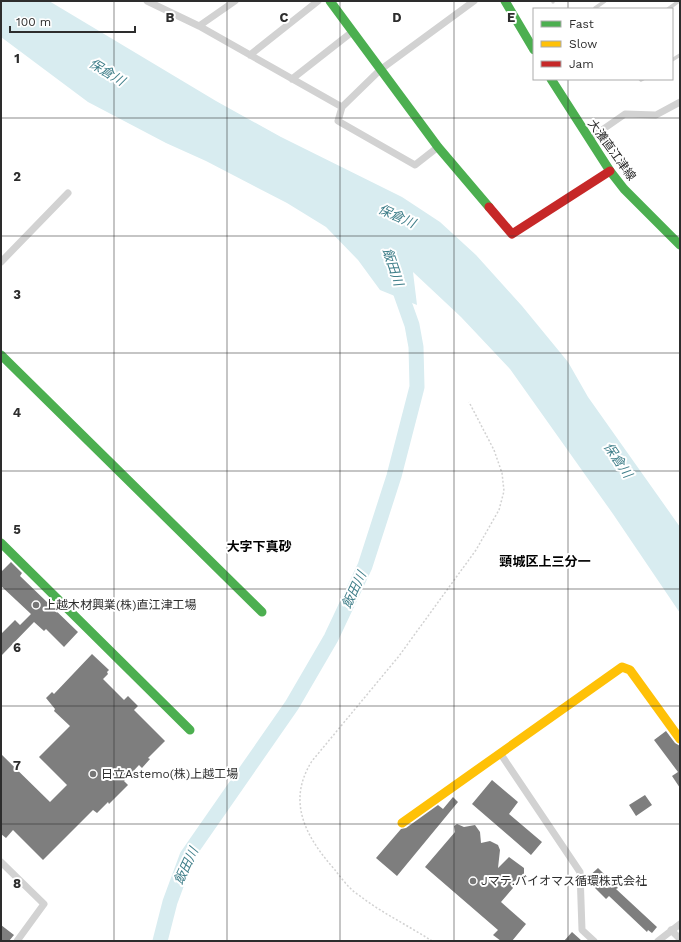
<svg xmlns="http://www.w3.org/2000/svg" width="681" height="942" viewBox="0 0 681 942" font-family="'Work Sans','Noto Sans JP',sans-serif">
	<rect width="100%" height="100%" fill="#fff"/>
	<!-- water -->
	<path fill="#d8ecf0" d="M1,1H49L216,101L281,137L402,197L440,222L476,255L522,306L568,362L588,397L680,527V613L613,514L510,369L461,317L413,272L417,305L380,290L358,260L326,227L287,203L206,161L166,143L88,102L1,37Z"/>
	<g fill="none" stroke-linecap="round" stroke-linejoin="round">
		<!-- river -->
		<path stroke="#d8ecf0" stroke-width="15" d="M160,941L170,902L187,856L292,705L331,638L365,566L394,476L417,387L416,347L412,325L396,280"/>
	</g>
	<!-- building -->
	<path fill="#7e7e7e" d="M11,562L22,573L20,576L78,632L64,647L46,629L44,631L34,622L1,656V634L15,620L20,625L31,614L1,586V572Z
		M92,654L109,670L107,672L108,674L103,679L124,700L128,696L138,706L134,710L165,741L148,758L150,759L142,768L139,765L124,781L128,785L109,804L108,802L97,813L93,810L43,860L13,830L6,838L1,834V754L50,802L67,785L39,757L70,726L54,711L55,709L46,698L52,692L54,694Z
		M666,731L675,743L680,746V788L672,776L678,772L654,740Z
		M492,780L518,802L509,814L542,842L531,855L472,804Z
		M645,795L652,805L636,816L629,805Z
		M453,797L458,802L397,876L376,858L401,829L406,828L438,805L443,809Z
		M457,824L464,827L475,825L480,832L481,843L490,841L498,845L500,850L498,868L509,857L524,868V875L510,884L513,888L501,902L526,924L512,941H501L493,935L498,930L425,867L455,832L454,826Z
		M598,868L618,888L616,889L657,927L652,933L648,930L647,932L609,896L606,899L586,879Z
		M1,925L14,935L9,941H1Z
		M572,932L582,941H564Z"/>
	<g fill="none" stroke-linecap="round" stroke-linejoin="round">
		<!-- path -->
		<path stroke="#d2d2d2" stroke-width="1.5" stroke-dasharray="2 2" stroke-linecap="butt" d="M432,941C409,926 382,913 360,896C350,890 342,879 335,870C306,837 286,802 312,761L399,656L476,550L499,510L504,491L502,473L494,450L469,402"/>
		<!-- lane -->
		<path stroke="#d2d2d2" stroke-width="3.5" d="M553,2V1
			M595,9V8L605,1
			M668,9L679,1
			M672,60L680,55
			M640,79L641,80L643,79"/>
		<!-- street -->
		<path stroke="#d2d2d2" stroke-width="7" d="M147,1L199,26L342,107L380,70L474,1
			M199,26L235,1
			M250,55L318,1
			M292,79L352,32
			M342,107L338,121L415,165L438,147
			M589,139L625,114L656,115L680,102
			M1,262L68,193
			M500,753L580,872L582,930L594,941
			M1,862L44,904L17,941
			M671,930L680,939
			M658,941L680,924"/>
		<!-- fast -->
		<path stroke="#4caf50" stroke-width="9" d="M330,1L438,147L489,207
			M505,1L534,50
			M551,79L610,171L624,189L680,245
			M1,355L262,612
			M1,543L190,730"/>
		<!-- slow -->
		<path stroke="#ffc107" stroke-width="9" d="M402,823L622,667L630,670L680,739"/>
		<!-- jam -->
		<path stroke="#c62828" stroke-width="9" d="M489,207L512,234L610,171"/>
	</g>
	<!-- grid -->
	<path fill="none" stroke="#2d2d2d" stroke-width="1" stroke-opacity="0.55" d="M114,1V941M227,1V941M340,1V941M454,1V941M568,1V9M568,79V941M1,118H680M1,236H680M1,353H680M1,471H680M1,589H680M1,706H680M1,824H680"/>
	<!-- markers -->
	<g fill="#767676" stroke="#fff" stroke-width="1.5">
		<circle cx="36" cy="605" r="4"/>
		<circle cx="93" cy="774" r="4"/>
		<circle cx="473" cy="881" r="4"/>
	</g>
	<g text-anchor="middle" dominant-baseline="central" stroke-width="4" stroke-linejoin="round" paint-order="stroke">
		<!-- street labels -->
		<g font-size="12" fill="#2d2d2d" stroke="#fff">
			<text transform="translate(612 150) rotate(54)">大瀁直江津線</text>
		</g>
		<!-- poi labels -->
		<g font-size="12" fill="#2d2d2d" stroke="#fff" text-anchor="start">
			<text x="44" y="605">上越木材興業(株)直江津工場</text>
			<text x="101" y="774">日立Astemo(株)上越工場</text>
			<text x="481" y="881">Jマテ.バイオマス循環株式会社</text>
		</g>
		<!-- water labels -->
		<g font-size="13" font-style="italic" fill="#407f8a" stroke="#fff">
			<text transform="translate(107 72) rotate(31)">保倉川</text>
			<text transform="translate(397 216) rotate(24)">保倉川</text>
			<text transform="translate(393 267) rotate(71)">飯田川</text>
			<text transform="translate(618 460) rotate(56)">保倉川</text>
			<text transform="translate(354 590) rotate(-65)">飯田川</text>
			<text transform="translate(186 866) rotate(-65)">飯田川</text>
		</g>
		<!-- neighbourhood labels -->
		<g font-size="13" font-weight="bold" fill="#000" stroke="#fff">
			<text x="259" y="546">大字下真砂</text>
			<text x="545" y="561">頸城区上三分一</text>
		</g>
	</g>
	<g font-size="13" text-anchor="middle" font-weight="bold" fill="#2d2d2d" stroke="#fff" stroke-width="4" stroke-linejoin="round" paint-order="stroke">
		<text x="170" y="22">B</text>
		<text x="284" y="22">C</text>
		<text x="397" y="22">D</text>
		<text x="511" y="22">E</text>
		<text x="17" y="63">1</text>
		<text x="17" y="181">2</text>
		<text x="17" y="299">3</text>
		<text x="17" y="417">4</text>
		<text x="17" y="534">5</text>
		<text x="17" y="652">6</text>
		<text x="17" y="770">7</text>
		<text x="17" y="888">8</text>
	</g>
	<!-- border -->
	<rect width="681" height="942" fill="none" stroke="#2d2d2d" stroke-width="4"/>
	<!-- legend -->
	<rect x="533" y="8" width="140" height="72" fill="#ffffff" stroke="#ababab"/>
	<rect x="541" y="21" width="20" height="6" fill="#4caf50" stroke="#ababab"/>
	<text x="569" y="28" font-size="12" fill="#2d2d2d">Fast</text>
	<rect x="541" y="41" width="20" height="6" fill="#ffc107" stroke="#ababab"/>
	<text x="569" y="48" font-size="12" fill="#2d2d2d">Slow</text>
	<rect x="541" y="61" width="20" height="6" fill="#c62828" stroke="#ababab"/>
	<text x="569" y="68" font-size="12" fill="#2d2d2d">Jam</text>
	<!-- scale -->
	<path d="M10 26v6h125v-6" fill="none" stroke="#2d2d2d" stroke-width="2"/>
	<text x="16" y="26" font-size="12" fill="#2d2d2d" stroke="#ffffff" stroke-width="3" paint-order="stroke">100 m</text>
</svg>
